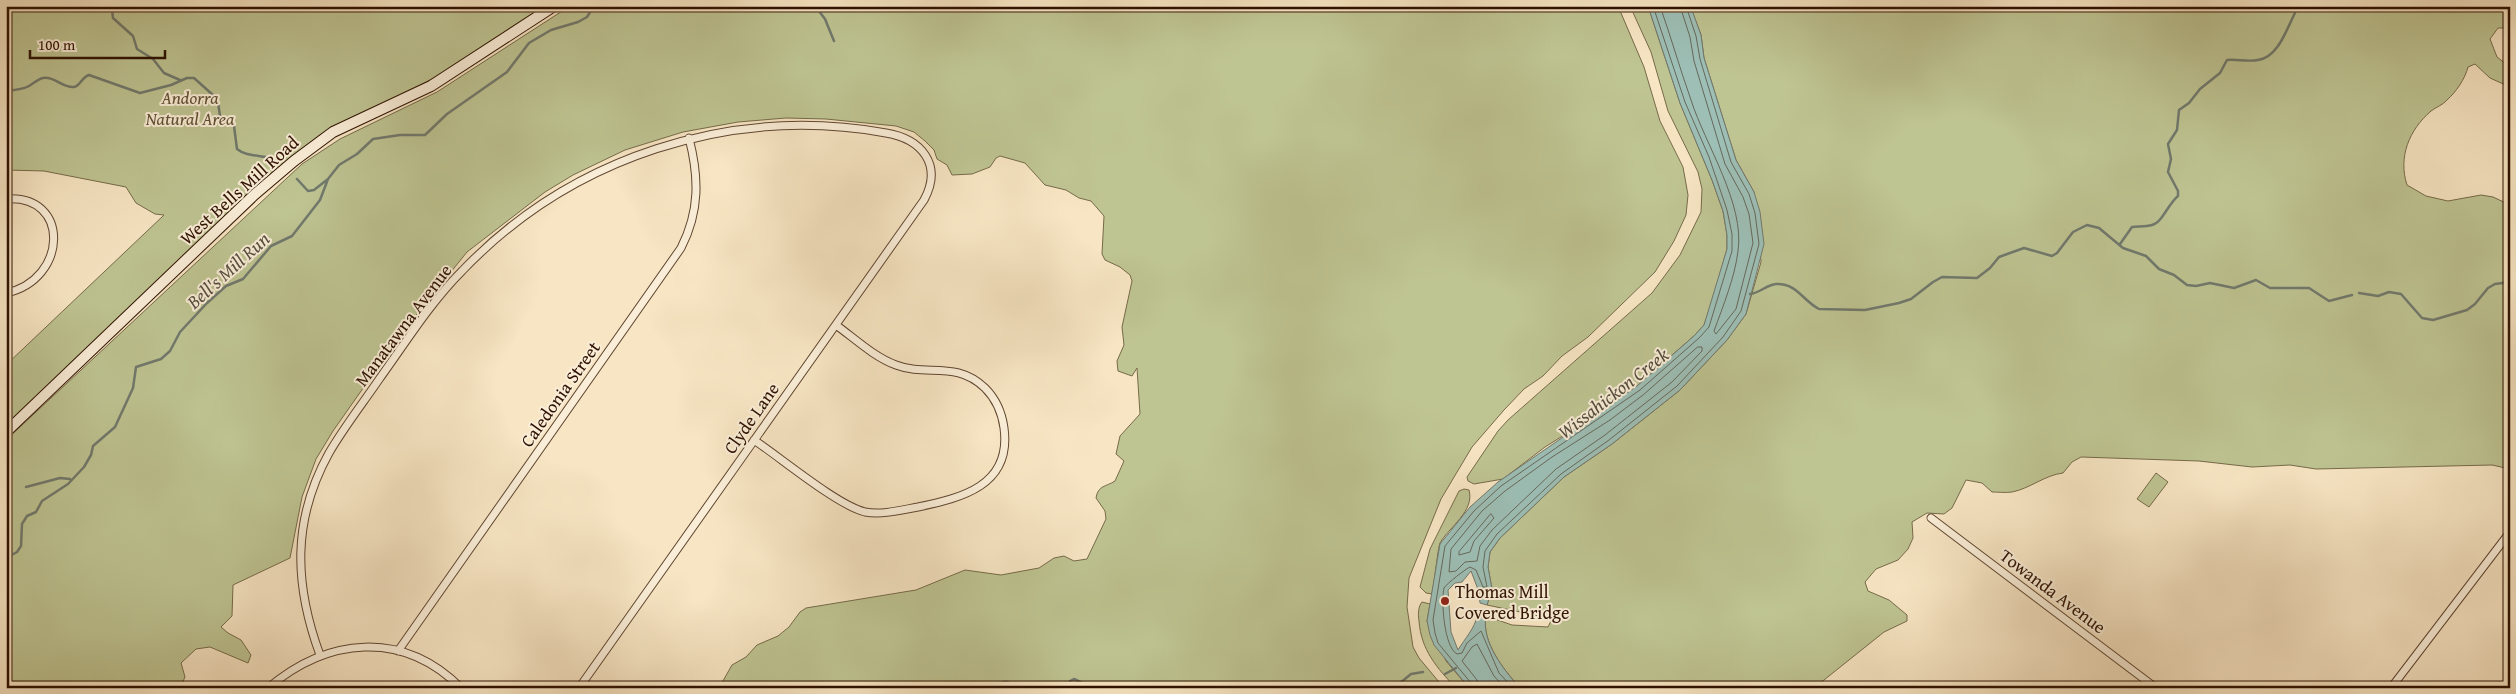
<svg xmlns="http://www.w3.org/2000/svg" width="2516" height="694" viewBox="0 0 2516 694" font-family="'Gentium Book Plus',serif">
	<rect width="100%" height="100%" fill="#f7e5c3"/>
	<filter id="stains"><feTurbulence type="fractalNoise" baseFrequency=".004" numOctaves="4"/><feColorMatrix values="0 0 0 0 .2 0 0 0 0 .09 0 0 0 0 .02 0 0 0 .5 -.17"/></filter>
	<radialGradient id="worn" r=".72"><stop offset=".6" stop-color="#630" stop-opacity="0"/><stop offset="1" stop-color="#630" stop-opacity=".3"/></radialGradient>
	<!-- green -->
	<path fill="#bec492" stroke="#766a49" d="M6,6H546L444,73L320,135L258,185L6,425V365L164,215L155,214L136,203L126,187L44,171L6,170Z
		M570,6H1618L1644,67L1660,121L1683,167L1688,195L1686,215L1674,241L1655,272L1588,337L1562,356L1543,376L1524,389L1504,410L1472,447L1441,499L1409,578L1407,607L1413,647L1419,658L1444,688H719L732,665L746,657L757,645L778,636L789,627L800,612L806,608L916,590L965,570L1001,575L1039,568L1054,558L1064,556L1074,561L1087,559L1106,519L1105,511L1096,498C1098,485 1106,487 1115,481L1124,461L1116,454L1120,436L1140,414L1137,368L1132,376L1118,371L1117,361L1124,345L1122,327L1132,281L1130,275L1120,267L1105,260L1102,254L1104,216L1091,201L1079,198L1066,190L1045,185L1025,163L1000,156L996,158L990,167L972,174L952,175L947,165L937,159L934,150L925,141L914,132L896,126L826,119L786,118L738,122L683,132L625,150L573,175L545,192L467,252L413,319L397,345L373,374L333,431L316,459L302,497L290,558L233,585L232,616L221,627L228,633L241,640L251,655L248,663L210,647L196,649L181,663L185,677L180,688H6V440L302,164L340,139L437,92Z
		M1630,6H1648L1680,103L1712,180L1723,211L1727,235V249L1712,302L1704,325L1695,335L1637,386L1604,410L1545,447L1503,479L1474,484L1468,481L1467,477L1498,431L1508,420L1652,293L1680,255L1701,212L1702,189L1698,172L1668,111L1651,52Z
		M1690,6H2510V28H2498L2490,39L2497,57L2510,67V87L2490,78L2475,64L2468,67C2465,79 2456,92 2447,100C2443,105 2436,107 2431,111C2409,130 2398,157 2407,185L2426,196L2448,201L2481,195L2493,197L2510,205V469L2492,465L2316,469L2290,465L2252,467L2199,461L2081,457L2072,462L2063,473C2045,475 2029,489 2012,492C2005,493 1998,492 1992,492L1982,483L1966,480L1952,508L1944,514L1927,513L1912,522L1913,538L1908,549L1898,560L1876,569L1865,582L1868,591L1889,600L1907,615V621L1884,632L1814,688H1520C1504,670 1481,642 1486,616L1512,625L1548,627L1551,621L1544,617L1487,605L1492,589L1488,567L1490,552L1500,538L1564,477L1612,444L1680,390L1727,340L1746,314L1761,262L1754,192L1736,160L1704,58L1701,35Z
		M2156,473L2168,482L2149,507L2137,499Z
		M1464,489L1469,490C1475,511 1449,527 1440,543C1438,547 1434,586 1432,594L1426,593L1420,587L1430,549L1459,491Z
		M1422,602L1430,604L1427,621L1446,661L1469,688H1456C1437,668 1421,650 1419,621C1418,614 1418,607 1422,602Z"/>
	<!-- water -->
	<path fill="#9dbfb6" stroke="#71796d" d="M1648,6H1690L1692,10L1701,35L1704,58L1736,160L1754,192L1760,212L1764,244L1746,314L1727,340L1680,390L1612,444L1564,477L1500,538L1490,552L1488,567L1492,589L1487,605L1480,603L1479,592L1471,571L1462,582L1455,583L1448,590L1451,632L1458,650C1465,638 1474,630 1478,614L1486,616C1481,642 1504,670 1520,688H1469L1434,645L1430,635L1427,621L1440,544L1470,507L1498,482L1637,386L1695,335L1704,325L1727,249V235L1723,211L1712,180L1680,103Z"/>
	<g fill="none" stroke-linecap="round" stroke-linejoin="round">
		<!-- shore -->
		<path stroke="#66685b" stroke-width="1" d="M1660,6C1671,37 1680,69 1691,100C1705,144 1745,204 1738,251C1735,277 1723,306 1714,331L1716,334L1736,309L1753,243L1749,214L1743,197L1725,164L1694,61L1690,37L1680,6
			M1698,347H1702V351L1672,382L1605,435L1556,469L1492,530L1480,546L1477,561L1465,562L1456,571L1449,572L1451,549L1482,511L1505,491L1552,457L1610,420L1643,395Z
			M1491,514L1494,518L1474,541L1470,552L1459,555V552Z
			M1472,688L1471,683L1438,643L1435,633L1433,620L1445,546L1474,511L1501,486L1640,390L1699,338L1709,327L1732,251V234L1727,210L1709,157L1685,102L1653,6
			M1479,688L1477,680L1462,661L1472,647L1477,644L1494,676L1505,688
			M1513,688L1499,673L1481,631L1467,643L1462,653L1457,654C1444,647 1441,601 1444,588C1446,584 1467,568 1470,567L1476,570L1483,587H1487L1483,567L1485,551L1497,534L1561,474L1609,440L1677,386L1723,337L1741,311L1759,244L1755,213L1749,194L1731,162L1700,59L1696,36L1686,6"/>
		<!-- stream -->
		<path stroke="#71796d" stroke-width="2.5" d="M815,6L825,19L834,41
			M112,10L113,18L133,36L137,49L153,59L164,73L180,80
			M6,91C14,90 22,90 29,86C34,83 38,79 43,78C55,76 62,88 74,87C80,86 82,77 89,75L140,93L171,85L187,78H194L213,95L218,102L220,116L234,126L237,149C249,159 267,153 278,162
			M297,179L308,191L314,190L328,179
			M2120,244L2132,227C2138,226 2145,227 2152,225C2162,223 2168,204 2178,196V191L2168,172L2171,159L2168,144L2177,130L2179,110L2189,103L2200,89L2220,73L2227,60C2237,59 2248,62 2258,60C2278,58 2287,28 2295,13L2294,6
			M2359,293L2378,296L2389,292L2401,294L2422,318L2433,320L2467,310L2475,304L2488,288L2495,284L2510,282
			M1750,294C1760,293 1766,285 1776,284C1797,283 1803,301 1819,309L1865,310L1899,303L1911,299L1933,282L1942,277L1977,278L1990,268L1999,257L2024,248L2052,256L2057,253L2073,232L2087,225L2099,228L2123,248L2146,256L2159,269L2174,275L2187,285L2196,286L2210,283L2234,288L2256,280L2270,288H2309L2329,301L2352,295
			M26,487L60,478L70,479
			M6,558L17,552L21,546L22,524L27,516L36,512L42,501L68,484L84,467L91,455L93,446L115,427L133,388L136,367L161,359L170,351L180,332L207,303L226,286L243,279L271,246L292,236L320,200L328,179L339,165L357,154L373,139L400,135H425L447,114L507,72L529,43L551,30L578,22L587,17L594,6
			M1445,674L1456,668
			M993,688C1000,683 1008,677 1014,688
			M1067,688L1070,681L1074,679L1093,688
			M1110,688H1119
			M1394,688L1411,674L1423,672"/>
		<defs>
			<path id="street" d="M6,199C71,194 68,280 6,293
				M754,440C781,458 837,505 865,512C883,515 901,510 918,507C961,498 1012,486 1004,428C1002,413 996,399 985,388C956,360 927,377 896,365C874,357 854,338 836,325
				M1931,518L2156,688
				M398,651L681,248C700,211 699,177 689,138
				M320,655C294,584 292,520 329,453C344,427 363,403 380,378C406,342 430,303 462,271C571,157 730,105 886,133C922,139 943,165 924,200L579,688
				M268,688C327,638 402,629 461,688
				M2391,688L2510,532"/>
			<path id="secondary" d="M6,432L254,195L294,161L333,132L431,86L554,6"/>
		</defs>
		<!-- street casing -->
		<use href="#street" stroke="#604631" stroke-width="9"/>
		<!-- secondary casing -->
		<use href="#secondary" stroke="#2e1100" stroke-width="12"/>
		<!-- street -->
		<use href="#street" stroke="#faeed8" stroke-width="7"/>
		<!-- secondary -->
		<use href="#secondary" stroke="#faeed8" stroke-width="10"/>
	</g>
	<!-- markers -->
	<circle fill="#8f2418" stroke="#faeed8" stroke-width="2" cx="1445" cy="601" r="5"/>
	<g text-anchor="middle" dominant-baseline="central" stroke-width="4" stroke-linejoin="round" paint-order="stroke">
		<!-- park labels -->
		<g font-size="18" font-style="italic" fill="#605033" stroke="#faeed8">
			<text x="190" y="97">Andorra<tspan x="190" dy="21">Natural Area</tspan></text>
		</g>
		<!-- street labels -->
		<g font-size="18" fill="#2e1100" stroke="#faeed8">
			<text transform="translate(239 190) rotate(-42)">West Bells Mill Road</text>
			<text transform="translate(403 325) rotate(-53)">Manatawna Avenue</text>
			<text transform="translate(560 394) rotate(-55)">Caledonia Street</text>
			<text transform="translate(751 418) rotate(-55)">Clyde Lane</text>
			<text transform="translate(2053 591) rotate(37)">Towanda Avenue</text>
		</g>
		<!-- poi labels -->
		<g font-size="18" fill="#2e1100" stroke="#faeed8" text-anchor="start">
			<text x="1455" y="591">Thomas Mill<tspan x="1455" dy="21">Covered Bridge</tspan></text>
		</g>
		<!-- water labels -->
		<g font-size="19" font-style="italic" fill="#554e40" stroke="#faeed8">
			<text transform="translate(228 270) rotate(-42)">Bell's Mill Run</text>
			<text transform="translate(1613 393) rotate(-38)">Wissahickon Creek</text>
		</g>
	</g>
	<!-- margin -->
	<rect width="2516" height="694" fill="none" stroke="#f7e5c3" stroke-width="25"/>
	<rect x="8" y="8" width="2501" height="679" fill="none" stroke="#2e1100" stroke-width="2.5"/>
	<rect x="12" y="12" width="2491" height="669" fill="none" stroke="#2e1100"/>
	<!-- scale -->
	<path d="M30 50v8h135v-8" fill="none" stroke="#2e1100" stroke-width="2.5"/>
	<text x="38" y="50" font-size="15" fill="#2e1100" stroke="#faeed8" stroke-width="4" paint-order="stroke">100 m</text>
	<rect width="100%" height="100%" filter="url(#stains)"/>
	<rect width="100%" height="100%" fill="url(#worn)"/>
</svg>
